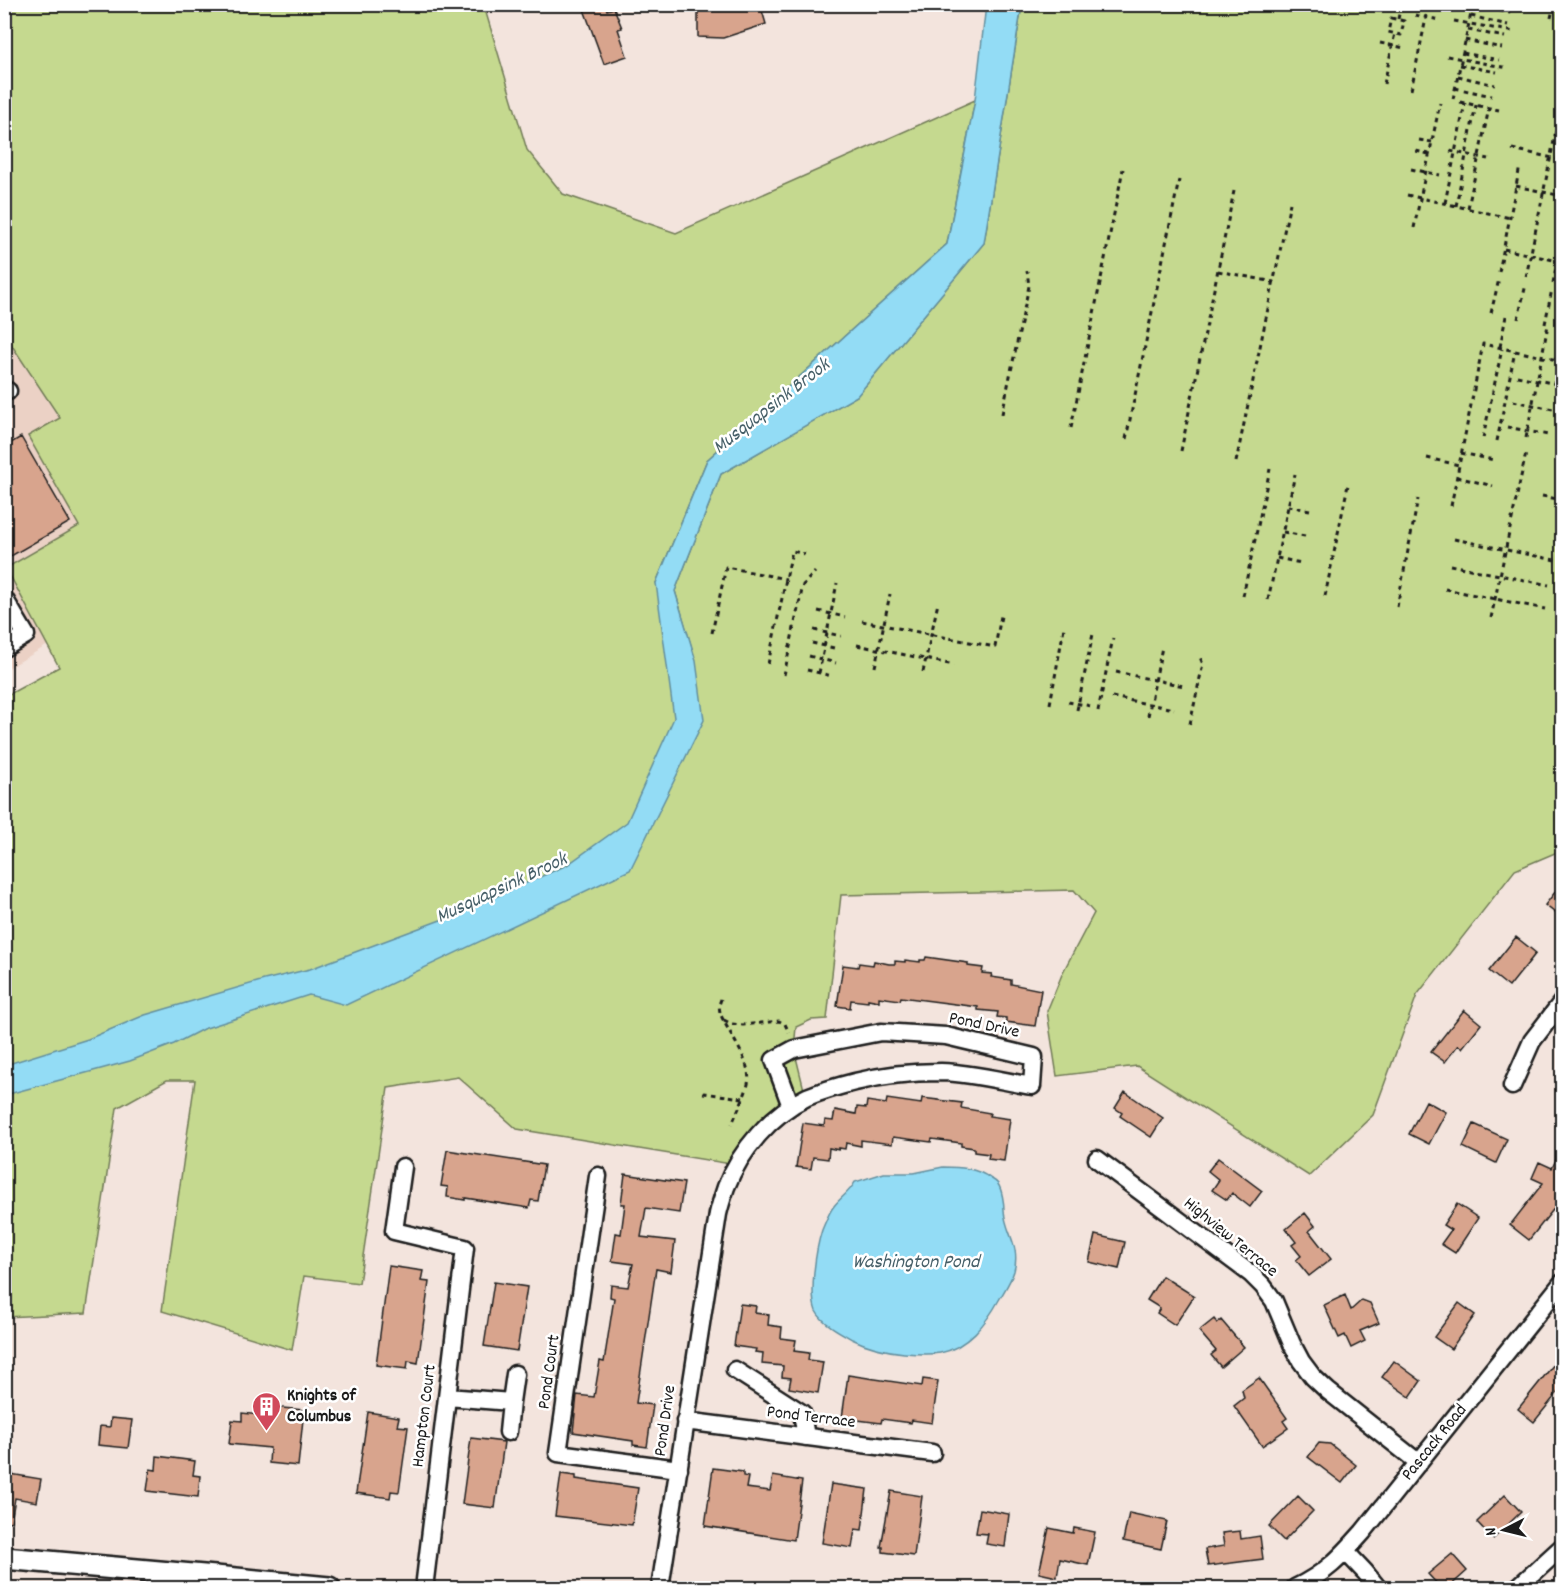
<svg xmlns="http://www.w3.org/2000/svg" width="1567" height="1593" viewBox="0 0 1567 1593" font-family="Dekko,sans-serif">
	<rect width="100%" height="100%" fill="#f3e4dd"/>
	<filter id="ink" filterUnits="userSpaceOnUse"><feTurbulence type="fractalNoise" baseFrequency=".0167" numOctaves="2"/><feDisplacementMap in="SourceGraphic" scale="12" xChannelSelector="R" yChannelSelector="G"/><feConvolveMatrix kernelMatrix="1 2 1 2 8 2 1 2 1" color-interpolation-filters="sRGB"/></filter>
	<g filter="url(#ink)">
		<!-- built -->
		<path fill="#ebd1c5" d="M11,344L60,419L28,436L79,526L6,568L48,645L5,670L4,348Z"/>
		<!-- green -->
		<path fill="#c5d98f" stroke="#707a56" stroke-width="1.5" d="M450,4L451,12L484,6L527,150L563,194L676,233L975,100L947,244L707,460L656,583L694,656L675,591L721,474L857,396L984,243L1021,11L1019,5H1562V850L1515,870L1417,995L1373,1115L1309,1176L1137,1066L1057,1076L1047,1011L1063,972L1094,913L1074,890L841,895L827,1019L811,1020L796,1027L794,1049L806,1098L737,1165L517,1129L458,1077L388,1088L359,1283L304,1276L292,1350L162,1311L195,1080H167L117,1108L86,1313L5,1317L4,697L59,667L6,568L79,526L28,436L60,418L11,344L5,348V5Z"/>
		<!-- water -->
		<path fill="#93dcf5" stroke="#638f9e" stroke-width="1.5" d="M986,5H1019L1021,11L984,243L857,396L721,474L675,591L696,661L704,720L630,870L346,1005L309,995L203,1029L174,1044L130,1061L5,1095V1065L88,1039L145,1015L264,980L310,969L454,915L567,865L627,822L674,718L656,583L707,460L947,244L975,100Z
			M943,1167C960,1167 976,1168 990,1178C993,1180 996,1181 998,1184C1002,1190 1004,1203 1004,1210C1005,1233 1021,1245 1014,1271C1011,1281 1004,1291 999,1300C987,1322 967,1348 940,1353C928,1355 916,1354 904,1353C885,1351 868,1347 852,1339C841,1333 822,1323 816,1311C809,1294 816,1248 822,1230C825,1223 829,1212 834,1206C841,1197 850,1192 855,1182L884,1173H914Z"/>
		<!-- building -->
		<path fill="#d8a48d" stroke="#1c1c1c" stroke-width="1.5" d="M582,4H605L607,10L614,8L622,28L618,29L627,56L604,64Z
			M698,4H760L766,24L723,38L698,37Z
			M21,437L70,522L4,560V447Z
			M1563,882V919L1545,905Z
			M1516,937L1536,953L1509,987L1489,971Z
			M926,957L968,963V966L983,968L982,973L992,974L991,977L1011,980V984L1041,990L1035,1026L1006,1022V1018L997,1017L998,1012L978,1010V1007L901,997L900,1000L879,997V1001L868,999V1002L851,1000L850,1008L837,1006L843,965L858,967L859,963L873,965L874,961L889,964H895V961L905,962V960L920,962V960H925Z
			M1464,1010L1481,1024L1462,1048L1458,1045L1445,1062L1431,1052Z
			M1125,1092L1163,1118L1151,1137L1120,1116L1122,1113L1115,1108Z
			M922,1098L962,1103L961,1108L990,1113L989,1116L1010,1119L1004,1161L988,1159L989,1154L974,1152V1148L961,1146V1143L932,1139L931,1142L893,1137L892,1144L861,1140V1146L846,1143L845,1149L839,1148V1150L829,1148L828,1159L813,1157L811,1169L796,1167L803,1123L824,1126L825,1120L833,1121L835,1110L856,1114L857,1107L866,1108L867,1101L886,1104L887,1099L921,1104Z
			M1426,1101L1446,1112L1429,1144L1409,1134Z
			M1474,1124L1507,1139L1496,1163L1463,1147Z
			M1563,1146V1192L1556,1206L1529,1240L1510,1225L1543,1183L1532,1178L1539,1162L1552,1168Z
			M447,1150L544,1165L538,1201L531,1200L529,1208L465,1198V1200L447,1197L448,1187L441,1186Z
			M1218,1158L1262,1191L1250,1207L1232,1193L1227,1200L1212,1190L1219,1180L1208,1171Z
			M625,1174L684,1183L679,1213L646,1208L641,1237L675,1241L671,1272L656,1269L636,1403L653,1405L647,1447L633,1445V1441L573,1432L577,1395L594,1397L600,1361L604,1362L614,1298L610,1297L611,1285L628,1287L633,1264L612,1261L616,1233L621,1234L625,1204H621Z
			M1457,1204L1478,1218L1455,1253L1441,1244L1451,1230L1443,1225Z
			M1305,1213L1315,1226L1309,1231L1331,1259L1309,1276L1296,1260L1301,1256L1292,1245L1296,1242L1286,1229Z
			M1095,1235L1125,1242L1119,1269L1089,1262Z
			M389,1266L423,1271L421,1281L429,1282L418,1363L408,1361L407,1369L376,1365Z
			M1162,1276L1194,1296L1175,1325L1157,1313L1160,1308L1147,1300Z
			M494,1282L527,1287L517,1351L484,1346Z
			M1345,1295L1351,1310L1362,1300L1370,1303L1379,1323L1360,1331L1365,1341L1351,1348L1345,1335L1339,1338L1324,1305Z
			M1459,1303L1475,1315L1451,1349L1434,1337Z
			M740,1304L756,1306L755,1313L769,1315L768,1325L782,1327L781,1338L796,1340L794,1351L809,1353L808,1360L823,1362L818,1393L789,1388L791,1378L782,1377L783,1366L762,1364L763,1353L755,1352L756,1349L734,1346Z
			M1214,1319L1217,1323L1221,1320L1244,1347L1221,1367L1211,1355L1216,1351L1199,1331Z
			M1563,1353V1386L1534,1422L1518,1409Z
			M1394,1361L1421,1381L1410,1397L1382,1377Z
			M848,1375L922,1386L923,1379L938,1381L932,1423L912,1420L911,1423L882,1419L881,1423L842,1418Z
			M1259,1378L1287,1418L1283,1421L1288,1428L1262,1446L1234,1406L1244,1398L1242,1390Z
			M271,1407L304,1410L298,1466L269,1463L270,1448L229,1444L232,1420L242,1421V1413L270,1416Z
			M368,1412L399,1417L397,1426L408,1427L399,1492L391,1491L390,1498L356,1493Z
			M111,1418L132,1420L128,1448L98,1445L100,1426L110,1427Z
			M471,1438L504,1442L495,1508L462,1504Z
			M1319,1443L1330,1444L1356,1465L1342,1483L1308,1457Z
			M157,1456L195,1461L193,1475L200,1476L198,1497L147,1491L150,1469L156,1470Z
			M713,1468L743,1472V1476L748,1477L746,1488L770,1491L773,1476L802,1481L794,1540L705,1526Z
			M4,1473L41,1479L37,1502L15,1498L11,1522L4,1521Z
			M561,1474L576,1476V1479L638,1488L632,1525L555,1516Z
			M831,1484L867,1489L862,1530L855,1529L852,1548L822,1543Z
			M891,1491L922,1496L914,1556L883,1552V1547H881Z
			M1505,1495L1521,1512L1493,1539L1477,1522Z
			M1298,1496L1313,1511L1284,1541L1269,1526Z
			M980,1509L1009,1514L1005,1547L986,1544L988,1534L976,1533Z
			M1129,1513L1167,1521L1161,1549L1123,1541Z
			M1049,1528L1073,1533L1074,1528L1095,1532L1088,1565L1060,1559L1057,1577L1039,1573Z
			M1240,1531L1241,1539L1260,1536L1263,1559L1208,1566L1205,1549L1224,1546L1222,1533Z
			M1452,1554L1467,1571L1448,1588H1441L1428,1574Z"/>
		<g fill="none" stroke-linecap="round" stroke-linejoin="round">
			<defs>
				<path id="minor" d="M4,392L8,391
					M4,598L26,635L4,648
					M1512,1086L1532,1041L1562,1002
					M1097,1159L1251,1274L1263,1286L1274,1301L1292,1344L1301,1361L1313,1377L1328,1391L1419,1463
					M403,1167L394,1231L465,1248L425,1580L426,1588
					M598,1176L558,1453L679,1469
					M735,1370L802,1413L806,1437
					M447,1397L511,1402L508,1432
					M511,1402L515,1374
					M685,1421L932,1453
					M1346,1552L1365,1572L1378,1588
					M660,1588L718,1214C720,1205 723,1196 726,1187C740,1151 771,1114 807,1097C822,1091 839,1086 855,1082C883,1075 912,1072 941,1072C972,1073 1002,1081 1032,1086L1034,1057L946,1036L881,1032L794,1049L774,1060L791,1106
					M1295,1588C1326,1573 1340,1558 1363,1532L1562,1283
					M1517,1588L1562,1547"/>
				<path id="major" d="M4,1558L226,1578L329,1588"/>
			</defs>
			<!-- minor casing -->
			<use href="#minor" stroke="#1c1c1c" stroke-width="21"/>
			<!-- major casing -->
			<use href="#major" stroke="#1c1c1c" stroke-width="26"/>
			<!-- path -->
			<path stroke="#1c1c1c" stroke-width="3" stroke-dasharray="4.5 4.5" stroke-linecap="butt" d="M1422,4L1442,9
				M1473,5L1510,13
				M1415,15L1440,20
				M1471,16L1508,25
				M1391,18L1404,21L1401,35L1388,32Z
				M1551,18L1554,4
				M1398,19L1401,4
				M1454,21L1515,32
				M1468,30L1505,37
				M1465,40L1502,48
				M1380,43L1405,48
				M1463,53L1499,60
				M1447,56L1508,68
				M1460,65L1497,72
				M1458,76L1495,85
				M1384,84L1395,33
				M1455,88L1492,96
				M1411,90L1429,4
				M1453,99L1473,4
				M1460,102L1499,110
				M1419,140L1432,142
				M1512,149L1562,160
				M1416,151L1429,154
				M1450,151L1489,159
				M1411,169L1440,175
				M1516,186L1562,196
				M1407,195L1510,218
				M1445,203L1465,103
				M1456,206L1476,105
				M1468,208L1489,108
				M1414,228L1440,103
				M1504,249L1558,261
				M1218,271L1274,282
				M1499,272L1520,166
				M1526,277L1557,126
				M1553,283L1562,236
				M1491,313L1499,279
				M1518,319L1526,284
				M1545,324L1552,289
				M1500,347L1506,316
				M1517,376L1562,385
				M1513,401L1553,409
				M1002,414L1026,300L1029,286L1027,271
				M1507,427L1548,435
				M1071,428L1123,169
				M1483,438L1502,349
				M1526,438L1548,325
				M1126,439L1179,180
				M1497,441L1515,351
				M1557,450L1562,423
				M1181,451L1234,191
				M1461,453L1494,460
				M1427,458L1459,465
				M1236,462L1290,203
				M1457,477L1493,486
				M1542,496L1562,500
				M1288,506L1310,510
				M1451,506L1483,344L1562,361
				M1283,532L1305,536
				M1454,539L1555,560
				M1277,558L1301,563
				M1450,565L1549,585
				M1445,589L1545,609
				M1243,596L1270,469
				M1325,596L1348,485
				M1268,600L1295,474
				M1397,607L1418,499
				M818,611L845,617
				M1491,618L1526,453
				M862,621L995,647L1001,616
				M814,630L841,636
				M712,633L726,567L786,579
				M812,643L838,649
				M857,645L954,665
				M809,656L836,663
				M768,664L792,551L805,554
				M875,667L890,594
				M807,670L832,676
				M923,672L938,603
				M1116,672L1184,686
				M819,673L837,583
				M784,675L803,585L815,572
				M1112,697L1174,709
				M1068,702L1091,706
				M1050,704L1064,628
				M1077,710L1093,634
				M1098,711L1113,638
				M1148,716L1162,647
				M1190,724L1203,664L1199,655
				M721,999L719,1005L720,1013C728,1033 753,1063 748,1084C745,1097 737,1111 732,1124
				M724,1020L732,1024L743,1025L779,1021L785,1024L789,1033
				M703,1093L743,1098"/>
			<!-- minor -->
			<use href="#minor" stroke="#fff" stroke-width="16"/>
			<!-- major -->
			<use href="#major" stroke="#fff" stroke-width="21"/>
		</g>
	</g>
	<!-- icons -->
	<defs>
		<symbol id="building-pin" viewBox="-11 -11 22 30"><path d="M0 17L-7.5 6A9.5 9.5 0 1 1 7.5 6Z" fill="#d1495b" stroke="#fff"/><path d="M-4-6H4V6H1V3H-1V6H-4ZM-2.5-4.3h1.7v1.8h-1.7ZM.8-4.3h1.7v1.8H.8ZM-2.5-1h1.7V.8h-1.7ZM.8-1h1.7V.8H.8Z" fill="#fff"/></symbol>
	</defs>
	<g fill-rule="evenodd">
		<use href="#building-pin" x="250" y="1390" width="33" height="45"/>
	</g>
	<g text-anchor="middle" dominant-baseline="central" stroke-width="5" stroke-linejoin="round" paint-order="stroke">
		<!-- street labels -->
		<g font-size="18" fill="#1c1c1c" stroke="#fff">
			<text transform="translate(984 1026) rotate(12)">Pond Drive</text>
			<text transform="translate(1230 1238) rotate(39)">Highview Terrace</text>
			<text transform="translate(550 1372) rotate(-82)">Pond Court</text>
			<text transform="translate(425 1416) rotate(-83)">Hampton Court</text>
			<text transform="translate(811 1418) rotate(7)">Pond Terrace</text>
			<text transform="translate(666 1421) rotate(-82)">Pond Drive</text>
			<text transform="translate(1435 1443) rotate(-51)">Pascack Road</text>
		</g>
		<!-- poi labels -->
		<g font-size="18" font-weight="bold" fill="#1c1c1c" stroke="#fff" text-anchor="start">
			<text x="287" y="1396">Knights of<tspan x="287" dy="21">Columbus</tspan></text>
		</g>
		<!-- water labels -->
		<g font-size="20" font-style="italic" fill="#465f68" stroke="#fff">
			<text transform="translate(772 407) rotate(-38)">Musquapsink Brook</text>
			<text transform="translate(502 889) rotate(-25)">Musquapsink Brook</text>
			<text x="916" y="1263">Washington Pond</text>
		</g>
	</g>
	<!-- margin -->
	<rect width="1567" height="1593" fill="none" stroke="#fff" stroke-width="24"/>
	<rect x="12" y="12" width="1543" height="1569" fill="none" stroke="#1c1c1c" stroke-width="2" filter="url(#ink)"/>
	<!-- north arrow -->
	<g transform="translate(1504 1530) rotate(263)" stroke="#ffffff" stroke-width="4.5" paint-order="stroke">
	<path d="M0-4.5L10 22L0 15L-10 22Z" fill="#1c1c1c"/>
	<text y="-9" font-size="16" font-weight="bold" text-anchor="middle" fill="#1c1c1c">N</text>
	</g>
</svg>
